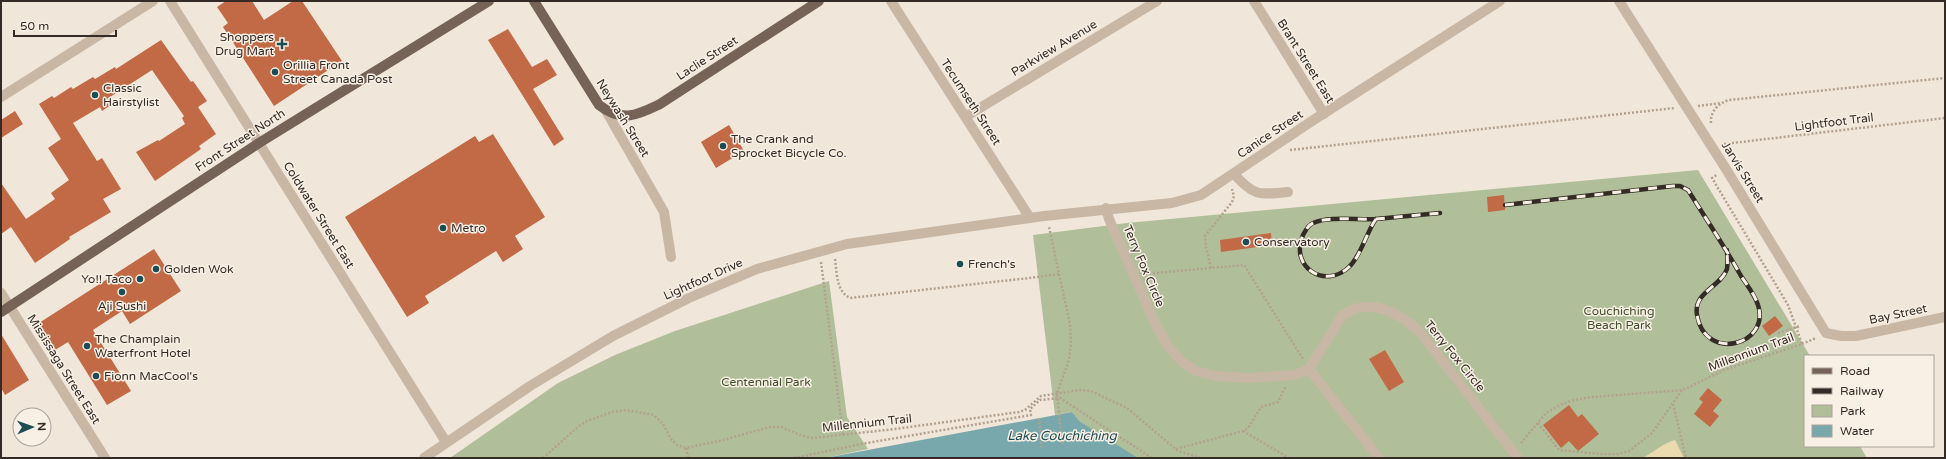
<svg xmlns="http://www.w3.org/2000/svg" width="1946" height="459" viewBox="0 0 1946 459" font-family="'Varela Round',sans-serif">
	<rect width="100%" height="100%" fill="#f0e6d9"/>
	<!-- green -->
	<path fill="#b0bf99" d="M1698,170L1810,356H1805V446H1860L1867,458H1135L1078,421L1072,412L1055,415L1033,235L1127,223Z
		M829,281L847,417L868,449L825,458H450L558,383L615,355L675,331Z"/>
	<!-- sand -->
	<path fill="#ebdab0" d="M1675,440L1684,458H1642C1653,453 1663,443 1675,440Z"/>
	<!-- water -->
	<path fill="#79a8ac" d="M1072,412L1079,421L1138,458H825Z"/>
	<!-- building -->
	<path fill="#c26945" d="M226,1H252L264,20L293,1H302L342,61L274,106L223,27L228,23L217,7Z
		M508,29L532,67L547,59L557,75L533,89L564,139L554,146L488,40Z
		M161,40L191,82L193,81L207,101L198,107L216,134L199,146L201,149L155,181L136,152L158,140L159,141L185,124L182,118L184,116L152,70L107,99L111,105L102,111L100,107L73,123L97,161L102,158L121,189L103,199L111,212L69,237L70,239L35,263L11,227L1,234V183L26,219L55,199L51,193L69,180L48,148L61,139L39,104L52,96L54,98L71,87L73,89L93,77L95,79L115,67L116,69Z
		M15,111L23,124L1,138V120Z
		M729,125L744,151L716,168L701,142Z
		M493,134L545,217L515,236L523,249L503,262L496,251L425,296L429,303L407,317L345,217L475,136L479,142Z
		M1504,195L1505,210L1488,212L1487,197Z
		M1271,233L1272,245L1221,252L1220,240Z
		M154,249L181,291L130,324L122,311L93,330L131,391L107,405L68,342L55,350L39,323Z
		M1775,316L1783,326L1769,336L1762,326Z
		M1,334L29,380L5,395L1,388Z
		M1385,350L1404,382L1389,391L1369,359Z
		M1708,388L1722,400L1713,411L1719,416L1710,427L1694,414L1703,402L1699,399Z
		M1569,405L1578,417L1582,414L1599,434L1578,451L1569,441L1561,448L1543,425Z"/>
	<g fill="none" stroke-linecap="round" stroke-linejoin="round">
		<!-- path -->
		<path stroke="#b3a190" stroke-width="2.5" stroke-dasharray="2 2" stroke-linecap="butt" d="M1698,106L1721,103
			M1711,123C1710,111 1719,103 1729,100L1945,78
			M1724,144L1945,118
			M1728,148L1735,156V162
			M1290,150L1675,108
			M835,259C837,273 836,291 850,298L1029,278L1059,274L1049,227
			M821,262L843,435
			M1211,268L1206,247L1205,236L1232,202L1234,196L1232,189
			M1059,274L1070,324L1071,343L1069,360L1057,393L1062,444
			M1145,274L1244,265L1303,359
			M1778,333L1800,326
			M1802,344L1816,338
			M1673,404L1686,458
			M1039,418L1041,447
			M1538,423L1559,450L1600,454H1618L1629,451L1652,433L1682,390
			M1243,431L1289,458
			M1521,443L1546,413L1560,405L1574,400L1592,397L1683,390L1724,370L1802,344L1788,305L1712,178L1718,174
			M686,448L688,458
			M1176,449L1243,431L1248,428L1261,407L1278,402L1286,386
			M543,458L579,426L587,421L612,412L626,410L654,415L663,424L671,439L677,445L686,448L723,440L770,427H781L800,435L812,438L895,429L1019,412L1025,410L1041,396L1079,390L1091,391L1127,408L1178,451L1201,458
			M794,458L861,444L1031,415L1030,409L1040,400L1060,398L1152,458"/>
		<!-- minor -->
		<path stroke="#c8b7a5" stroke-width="10" d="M170,1L446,442
			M891,1L1030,218
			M1254,1L1324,114
			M1619,1L1726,169L1826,333L1841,336H1856L1945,317
			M1,97L153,1
			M605,109L664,212L671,257
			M965,117L1157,1
			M1234,174C1254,196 1258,195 1288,192
			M1106,208L1109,219L1155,323L1168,346L1182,362L1196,371L1216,376L1248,378L1295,375L1309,369L1342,316C1368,296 1398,312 1419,331L1518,458
			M1,293L105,458
			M1309,369L1379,458
			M424,458L530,386L613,336L689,298L757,269L847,244L1044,216L1172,203L1201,195L1315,119L1500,1"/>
		<!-- major -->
		<path stroke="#756358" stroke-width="10" d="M534,1L599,105C622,123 637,115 660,104L819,1
			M1,312L259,143L489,1"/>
		<defs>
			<path id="rail" d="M1505,205L1673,186H1680L1688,190C1706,219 1725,247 1741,276C1747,285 1755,295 1758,305C1771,345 1705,363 1697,315C1693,292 1721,287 1727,269C1728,262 1727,256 1727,250
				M1376,219C1366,233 1361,256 1349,267C1325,290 1289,267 1303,235C1306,230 1308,225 1313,223C1328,216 1358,220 1376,219C1398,217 1419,215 1440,213"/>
		</defs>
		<!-- rail casing -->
		<use href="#rail" stroke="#342b26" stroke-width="4.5"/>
		<!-- rail -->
		<use href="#rail" stroke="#f8f0e5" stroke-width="3" stroke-dasharray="9" stroke-linecap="butt"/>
	</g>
	<!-- markers -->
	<g fill="#1d4d54" stroke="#f8f0e5" stroke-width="1.5">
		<path d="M280 38h4v4h4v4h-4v4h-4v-4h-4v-4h4z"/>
		<circle cx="275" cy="72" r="4"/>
		<circle cx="95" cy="95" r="4"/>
		<circle cx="723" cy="146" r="4"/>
		<circle cx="443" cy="228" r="4"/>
		<circle cx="1246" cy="242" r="4"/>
		<circle cx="960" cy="264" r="4"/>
		<circle cx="156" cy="269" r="4"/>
		<circle cx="140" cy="279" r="4"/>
		<circle cx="122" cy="292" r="4"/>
		<circle cx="87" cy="346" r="4"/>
		<circle cx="96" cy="376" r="4"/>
	</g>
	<g text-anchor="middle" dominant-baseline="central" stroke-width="3" stroke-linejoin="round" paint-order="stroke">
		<!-- poi labels -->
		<g font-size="12" fill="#342b26" stroke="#f8f0e5" text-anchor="start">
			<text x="274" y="37" text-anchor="end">Shoppers<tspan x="274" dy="14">Drug Mart</tspan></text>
			<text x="283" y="65">Orillia Front<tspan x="283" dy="14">Street Canada Post</tspan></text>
			<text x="103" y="88">Classic<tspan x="103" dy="14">Hairstylist</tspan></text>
			<text x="731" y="139">The Crank and<tspan x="731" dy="14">Sprocket Bicycle Co.</tspan></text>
			<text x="451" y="228">Metro</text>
			<text x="1254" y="242">Conservatory</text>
			<text x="968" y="264">French's</text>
			<text x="164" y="269">Golden Wok</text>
			<text x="132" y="279" text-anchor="end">Yo!! Taco</text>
			<text x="122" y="306" text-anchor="middle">Aji Sushi</text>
			<text x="95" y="339">The Champlain<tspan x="95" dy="14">Waterfront Hotel</tspan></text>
			<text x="104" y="376">Fionn MacCool's</text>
		</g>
		<!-- street labels -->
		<g font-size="12" fill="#342b26" stroke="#f8f0e5">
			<text transform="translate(1054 48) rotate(-31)">Parkview Avenue</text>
			<text transform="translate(707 58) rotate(-33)">Laclie Street</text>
			<text transform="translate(1306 61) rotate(58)">Brant Street East</text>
			<text transform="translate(971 102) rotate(57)">Tecumseth Street</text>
			<text transform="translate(623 118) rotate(58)">Neywash Street</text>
			<text transform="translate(1834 122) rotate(-7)">Lightfoot Trail</text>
			<text transform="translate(1270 134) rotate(-34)">Canice Street</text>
			<text transform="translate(240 140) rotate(-33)">Front Street North</text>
			<text transform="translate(1743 172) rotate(58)">Jarvis Street</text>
			<text transform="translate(319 215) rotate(58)">Coldwater Street East</text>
			<text transform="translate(1144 266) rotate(67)">Terry Fox Circle</text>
			<text transform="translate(703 279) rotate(-24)">Lightfoot Drive</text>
			<text transform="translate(1898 314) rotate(-12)">Bay Street</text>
			<text transform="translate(1751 352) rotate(-20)">Millennium Trail</text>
			<text transform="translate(1455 356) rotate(51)">Terry Fox Circle</text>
			<text transform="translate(64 369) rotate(58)">Mississaga Street East</text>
			<text transform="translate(867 423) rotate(-6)">Millennium Trail</text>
		</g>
		<!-- park labels -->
		<g font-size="12" fill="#41512b" stroke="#f8f0e5">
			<text x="1619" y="311">Couchiching<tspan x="1619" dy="14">Beach Park</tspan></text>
			<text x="766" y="382">Centennial Park</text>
		</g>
		<!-- water labels -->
		<g font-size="13" font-style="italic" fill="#1d4d54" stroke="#f8f0e5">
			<text x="1062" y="436">Lake Couchiching</text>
		</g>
	</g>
	<!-- border -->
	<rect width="1946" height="459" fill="none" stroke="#342b26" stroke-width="4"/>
	<!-- legend -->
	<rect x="1804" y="355" width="130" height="92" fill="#f8f0e5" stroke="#aaa199"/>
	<rect x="1812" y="368" width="20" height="6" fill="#756358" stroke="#aaa199"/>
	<text x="1840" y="375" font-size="12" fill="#342b26">Road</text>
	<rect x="1812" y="388" width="20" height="6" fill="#342b26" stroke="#aaa199"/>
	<text x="1840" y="395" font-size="12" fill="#342b26">Railway</text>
	<rect x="1812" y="405" width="20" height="12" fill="#b0bf99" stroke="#aaa199"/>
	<text x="1840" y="415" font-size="12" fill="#342b26">Park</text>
	<rect x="1812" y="425" width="20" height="12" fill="#79a8ac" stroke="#aaa199"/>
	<text x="1840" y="435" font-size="12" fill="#342b26">Water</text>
	<!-- north arrow -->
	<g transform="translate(32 427) rotate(88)"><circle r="19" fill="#f8f0e5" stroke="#aaa199"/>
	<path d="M0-3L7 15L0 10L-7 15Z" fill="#1d4d54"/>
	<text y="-6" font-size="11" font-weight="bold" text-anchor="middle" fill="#342b26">N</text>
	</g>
	<!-- scale -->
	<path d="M14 30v6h102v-6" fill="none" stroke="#342b26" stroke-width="2"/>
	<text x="20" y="30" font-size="12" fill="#342b26" stroke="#f8f0e5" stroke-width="3" paint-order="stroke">50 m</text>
</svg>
